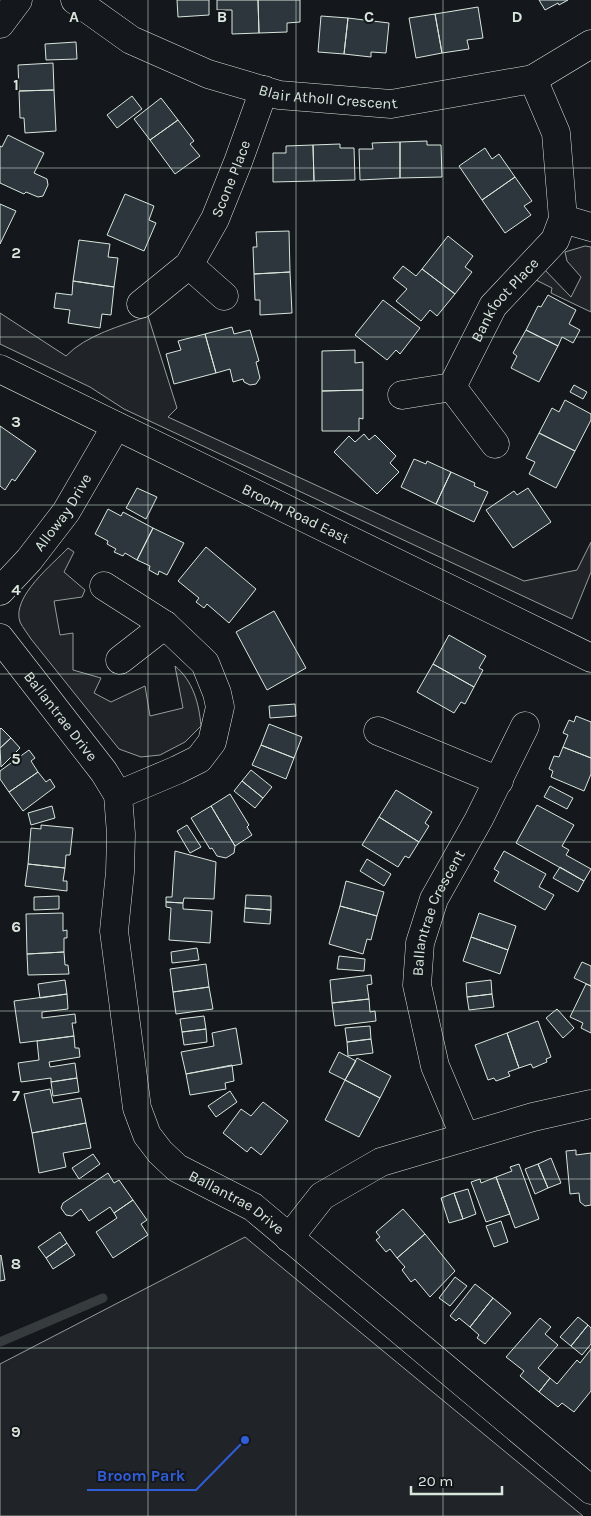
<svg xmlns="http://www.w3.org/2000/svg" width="591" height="1516" viewBox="0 0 591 1516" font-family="Karla,sans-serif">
	<rect width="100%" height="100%" fill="#14181c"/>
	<!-- green -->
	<path fill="#202428" stroke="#939e99" d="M585,246L591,247V312L551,293L552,288L532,278L544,269L571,297L581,277L567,261L565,252Z
		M0,313L66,356C86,335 121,326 148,316L177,408L168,417L524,581L577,570L591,542V572L572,619L124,409L90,387L0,344Z
		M68,548L74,552L64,572L85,590L82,597L54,601L60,635L73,633V670L101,678L94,693L111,702L145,686L150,716L183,708L175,666C193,681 199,703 201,726L185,742L160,755L141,757L119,749L31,639C28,634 23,628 20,622C11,597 53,564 68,548Z
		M245,1237L583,1516H0V1364Z"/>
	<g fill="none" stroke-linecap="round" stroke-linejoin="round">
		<!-- stream -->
		<path stroke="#363b3e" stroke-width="9" d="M0,1342L103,1298"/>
	</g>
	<!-- building -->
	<path fill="#2c363c" stroke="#d8e6dc" d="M177,0H209V15L178,17Z
		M217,0H258L259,33L232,34V10H217Z
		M258,0H300V22L287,23V32L259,33Z
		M539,0H568L559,5L558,3L545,10Z
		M478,7L483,38L467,40L469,49L442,53L435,14Z
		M435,14L442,53L416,58L409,18Z
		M321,16L348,18L344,54L318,52Z
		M348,18L389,23L386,53L371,52V57L344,54Z
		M76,42L77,59L46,60L45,44Z
		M53,63L54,90L19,91L18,65Z
		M54,90L56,131L25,133L24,118H20L19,91Z
		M132,96L142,109L117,128L107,115Z
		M161,98L178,120L150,140L134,119Z
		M178,120L194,141L190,144L200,156L175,174L150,140Z
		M8,135L44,153L34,173L47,179L48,185L43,196L38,197L26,192L24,194L0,183V146L2,147Z
		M427,141V145H441L442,177L400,178V142Z
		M400,142V178L360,180L359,149H373L372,143Z
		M340,144V148H354L355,180L314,181L313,145Z
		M313,145L314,181L273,182V153H286V146Z
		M485,148L492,159L499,154L515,177L482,200L459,166Z
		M515,177L532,201L524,206L531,215L505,233L482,200Z
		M125,194L154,206L149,220L156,223L144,251L107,235Z
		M0,204L16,211L0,244Z
		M289,231L290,272L254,274L253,247H257L256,232Z
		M448,236L473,256L465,267L472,272L455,294L422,269Z
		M79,240L110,244L108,257L118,258L114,287L73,281Z
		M403,266L416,276L422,269L455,294L437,316L430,310L421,321L396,301L407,289L393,278Z
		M290,272L292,313L260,315V300H255L254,274Z
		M73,281L114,287L111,315L102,314L100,328L68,323L70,310L54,308L56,293L72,295Z
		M548,295L576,310L569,324L580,330L573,343L562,337L558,346L526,330L538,306L541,307Z
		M383,300L420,328L400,354L396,350L387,360L355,335Z
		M232,327L234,334L250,330L259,361L256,362L260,378L256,384L250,385L244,382L243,379L233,382L230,369L216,373L205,334Z
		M526,330L558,346L539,382L511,368L517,356L513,353Z
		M205,334L216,373L174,384L166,354L181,350L178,341Z
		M355,350V363L363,362V390L322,391V351Z
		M574,385L587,392L583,399L570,392Z
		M363,390V419L359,418V431H322V391Z
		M565,400L591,414V420L575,451L539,433L552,408L559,412Z
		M0,426L36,451L15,481L12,479L5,490L0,486Z
		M539,433L575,451L556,488L529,474L535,462L526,458Z
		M364,434L369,440L375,435L396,456L390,463L399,472L377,494L334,452L349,436L355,442Z
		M414,459L426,464L427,461L451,472L436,504L401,487Z
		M451,472L475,483L474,486L488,492L474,522L436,504Z
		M137,488L157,497L146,519L126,508Z
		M528,488L551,522L513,548L486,510L514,491L517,495Z
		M108,509L121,516L123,512L153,528L137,560L125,553L123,556L114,552L116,549L107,544L108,541L95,534Z
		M153,528L184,543L167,575L159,571L158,575L149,570L150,566L137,560Z
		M206,547L256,589L229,623L207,604L204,608L196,602L199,598L178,581Z
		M274,611L306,668L267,690L236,632Z
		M449,635L486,656L479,668L483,670L474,687L433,664Z
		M433,664L474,687L465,704L461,702L454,713L417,692Z
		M295,704L296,716L270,718L269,706Z
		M576,716L591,722V758L563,747L568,735L563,733L569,720L574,722Z
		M269,724L302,737L294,758L261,745Z
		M1,728L11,738L0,748V729Z
		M11,738L20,748L1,767L0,748Z
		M261,745L294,758L286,779L252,765Z
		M563,747L591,758V774L584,791L551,777L553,771L549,769L554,756L559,757Z
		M29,750L35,758L31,761L38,772L9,792L0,779V771Z
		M251,770L272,787L263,798L242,781Z
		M38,772L46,782L50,779L55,787L23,811L9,792Z
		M242,781L263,798L255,808L234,791Z
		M550,786L573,798L567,809L544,797Z
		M396,790L432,812L425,823L429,826L419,842L379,817Z
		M230,794L249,825L247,827L252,835L235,846L211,806Z
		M537,805L574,825L562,846L569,850L566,855L591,869L584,881L516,843Z
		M52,806L55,818L31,825L28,813Z
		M211,806L235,846L234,853L226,858L217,856L212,848L210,849L191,818Z
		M379,817L419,842L409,858L405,856L398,867L362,845Z
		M41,825L73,828L70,855H66L65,868L28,864L31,828L41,829Z
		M187,825L201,847L190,853L177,831Z
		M175,851L216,862L214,899L184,898L183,903L166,902V897H172Z
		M504,851L546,874L539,887L554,895L545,910L494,881L499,872L494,869Z
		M367,859L391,874L384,886L360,871Z
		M28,864L65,868L63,881H67V891L25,886Z
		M560,867L584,881L578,892L553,878Z
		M346,881L384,892L377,916L340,906Z
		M246,895L271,896V910L245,908Z
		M59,896V909L34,910V897Z
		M166,902L183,903V909L212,911L210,943L169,940L171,908L166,907Z
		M340,906L377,916L371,940L367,939L363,954L329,944Z
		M245,908L271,910L270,924L244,922Z
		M63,913V931L67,930V938H64V952L27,954L26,914Z
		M479,913L516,926L508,950L471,937Z
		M471,937L508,950L500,974L463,961Z
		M197,948L199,960L172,963L171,952Z
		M64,952L65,965H68L69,974L28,975L27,954Z
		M339,956L365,959L364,971L337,969Z
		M582,962L591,966V986L574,978Z
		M206,964L209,987L173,992L170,969Z
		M371,975L372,984L367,985L369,999L332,1003L330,980Z
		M65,980L67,994L40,998L38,984Z
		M491,980L492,994L467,997L466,983Z
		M586,984L591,986V1033L581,1028L583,1023L570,1017Z
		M209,987L213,1009L176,1014L173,992Z
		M67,994L68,1009L42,1012V1018L75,1014L76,1023H72L74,1036L20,1043L14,1001Z
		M492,994L494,1007L469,1010L467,997Z
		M369,999L370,1012L375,1011L376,1021L335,1026L332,1003Z
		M557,1009L574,1028L563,1038L546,1018Z
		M204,1016L206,1029L182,1032L180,1019Z
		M538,1021L551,1057L546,1059L547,1062L533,1068L531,1064L519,1068L507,1033Z
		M370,1026L371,1039L347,1042L345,1028Z
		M236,1028L242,1064L186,1074L181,1052L214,1046L212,1033Z
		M206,1029L207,1042L184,1045L182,1032Z
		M507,1033L519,1068L508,1072L510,1076L496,1081L494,1078L488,1080L475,1045Z
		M74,1036L75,1048H79L80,1057L49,1062L50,1067L75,1063L77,1078L51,1082V1078L21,1082L18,1063L39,1060L37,1041Z
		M371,1039L373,1053L348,1056L347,1042Z
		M339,1052L356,1061L345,1080L329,1072Z
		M357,1058L391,1076L380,1098L345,1080Z
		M232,1065L234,1081L225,1083L226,1089L190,1095L186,1074Z
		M77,1078L79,1092L53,1096L51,1082Z
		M345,1080L380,1098L359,1137L325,1120Z
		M50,1089L53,1103L81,1098L86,1123L32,1133L24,1094Z
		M230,1091L237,1102L216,1117L208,1106Z
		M263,1102L288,1121L261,1155L251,1147L247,1152L223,1133L241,1109L251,1116Z
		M86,1123L91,1148L63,1153L66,1167L39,1173L32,1133Z
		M576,1150V1155L591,1153V1205L585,1206L580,1202L579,1193L570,1194L566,1151Z
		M93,1154L100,1164L79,1179L72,1168Z
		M551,1158L561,1183L548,1188L538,1164Z
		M519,1164L539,1219L515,1228L496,1177L512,1171L510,1167Z
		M538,1164L548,1188L535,1194L525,1169Z
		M108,1173L114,1183L119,1180L133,1200L114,1213L110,1207L89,1221L81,1209L72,1216L66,1215L61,1208L63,1203Z
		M496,1177L510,1214L486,1222L471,1182L480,1179L481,1183Z
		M468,1189L476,1214L463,1219L454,1193Z
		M454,1193L463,1219L449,1223L441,1198Z
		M133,1200L147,1220L141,1224L148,1235L113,1258L96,1232L117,1218L114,1213Z
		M403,1209L425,1234L397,1258L390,1249L386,1252L376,1240L380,1237L376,1232Z
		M501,1221L508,1242L494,1247L486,1226Z
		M60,1232L67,1243L46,1258L38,1247Z
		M425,1234L455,1271L430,1297L415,1279L411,1282L402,1270L405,1267L397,1258Z
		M67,1243L75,1255L53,1269L46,1258Z
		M1,1255L5,1280L0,1281V1256Z
		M455,1277L467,1286L450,1306L439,1298Z
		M475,1284L493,1298L470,1327L459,1318L456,1321L450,1316Z
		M493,1298L511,1313L485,1344L477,1338L479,1335L470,1327Z
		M578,1317L588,1325L571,1346L560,1337Z
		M540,1318L551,1327L545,1334L558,1345L538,1368L550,1378L539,1392L520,1376L524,1371L506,1357Z
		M588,1325L591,1328V1344L582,1355L571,1346Z
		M591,1349V1391L574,1412L562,1403L558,1407L539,1392L550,1378L557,1384L577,1360L580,1363Z"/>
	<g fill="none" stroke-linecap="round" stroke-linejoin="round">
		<defs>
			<g id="street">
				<path id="s1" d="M75,0L131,40L208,74L279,95L391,104L533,79L591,44"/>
				<path d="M0,24L18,0"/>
				<path d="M563,219L591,227"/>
				<path d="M189,265L224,296"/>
				<path id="s2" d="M141,304L189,265L215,219L238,162L264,90"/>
				<path d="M402,395L452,387"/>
				<path id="s3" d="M495,444L452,387L493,306L555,240L563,219L556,133L533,79"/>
				<path d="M104,586L165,625L205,663L217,693L220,707L212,742L199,759L177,770L118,795"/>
				<path id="s4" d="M0,591L29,560L66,512L116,426"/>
				<path id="s5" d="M0,638L104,772L118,795L121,834L120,872L114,931L137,1108L147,1135L160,1152L177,1168L253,1207L591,1490"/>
				<path d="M120,660L165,625"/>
				<path d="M378,731L499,781"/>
				<path id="s6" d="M465,1137L435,1066L417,985L420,943L434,899L479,819L525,726"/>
				<path d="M289,1238L322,1196L381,1162L533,1117L591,1104"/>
			</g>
			<g id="secondary">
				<path id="s7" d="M0,369L591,658"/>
			</g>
		</defs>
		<!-- street casing -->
		<use href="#street" stroke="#d8e6dc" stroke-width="29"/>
		<!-- secondary casing -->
		<use href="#secondary" stroke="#d8e6dc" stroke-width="29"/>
		<!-- street -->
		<use href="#street" stroke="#14181c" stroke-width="28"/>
		<!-- secondary -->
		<use href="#secondary" stroke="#14181c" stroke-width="28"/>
	</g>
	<!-- grid -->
	<path fill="none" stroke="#d8e6dc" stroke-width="1" stroke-opacity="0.55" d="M148,0V1516M296,0V1516M443,0V1516M0,168H591M0,337H591M0,505H591M0,674H591M0,842H591M0,1011H591M0,1179H591M0,1348H591"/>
	<g text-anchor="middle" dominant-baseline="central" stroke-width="4" stroke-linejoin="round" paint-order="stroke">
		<!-- street labels -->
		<g font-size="15" fill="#d8e6dc" stroke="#14181c">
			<text stroke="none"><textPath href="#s1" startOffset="276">Blair Atholl Crescent</textPath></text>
			<text stroke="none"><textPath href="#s2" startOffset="158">Scone Place</textPath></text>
			<text stroke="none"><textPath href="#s3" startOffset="174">Bankfoot Place</textPath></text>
			<text stroke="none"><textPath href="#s4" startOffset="101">Alloway Drive</textPath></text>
			<text stroke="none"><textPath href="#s7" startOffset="329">Broom Road East</textPath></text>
			<text stroke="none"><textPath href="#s5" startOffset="99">Ballantrae Drive</textPath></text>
			<text stroke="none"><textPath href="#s6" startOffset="236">Ballantrae Crescent</textPath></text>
			<text stroke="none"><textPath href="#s5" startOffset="654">Ballantrae Drive</textPath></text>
		</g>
	</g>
	<g font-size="16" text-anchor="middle" font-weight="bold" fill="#d8e6dc" stroke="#14181c" stroke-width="4" stroke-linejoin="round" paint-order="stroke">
		<text x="74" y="22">A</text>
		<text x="222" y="22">B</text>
		<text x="369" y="22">C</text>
		<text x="517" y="22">D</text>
		<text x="16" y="90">1</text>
		<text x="16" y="258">2</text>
		<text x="16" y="427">3</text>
		<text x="16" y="595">4</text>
		<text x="16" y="764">5</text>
		<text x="16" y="932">6</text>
		<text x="16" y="1101">7</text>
		<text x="16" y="1269">8</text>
		<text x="16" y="1437">9</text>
	</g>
	<!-- callouts -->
	<path fill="none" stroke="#305dd8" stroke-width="2" d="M245 1440L196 1490H87"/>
	<circle fill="#305dd8" stroke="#14181c" stroke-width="2" cx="245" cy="1440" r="5"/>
	<g font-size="16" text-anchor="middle" font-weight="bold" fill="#305dd8" stroke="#14181c" stroke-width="4" stroke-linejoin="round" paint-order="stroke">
		<text x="141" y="1481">Broom Park</text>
	</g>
	<!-- scale -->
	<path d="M411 1486v8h91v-8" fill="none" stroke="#d8e6dc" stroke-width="2.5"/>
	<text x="418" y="1486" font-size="15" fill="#d8e6dc" stroke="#14181c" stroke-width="4" paint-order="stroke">20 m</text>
</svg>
